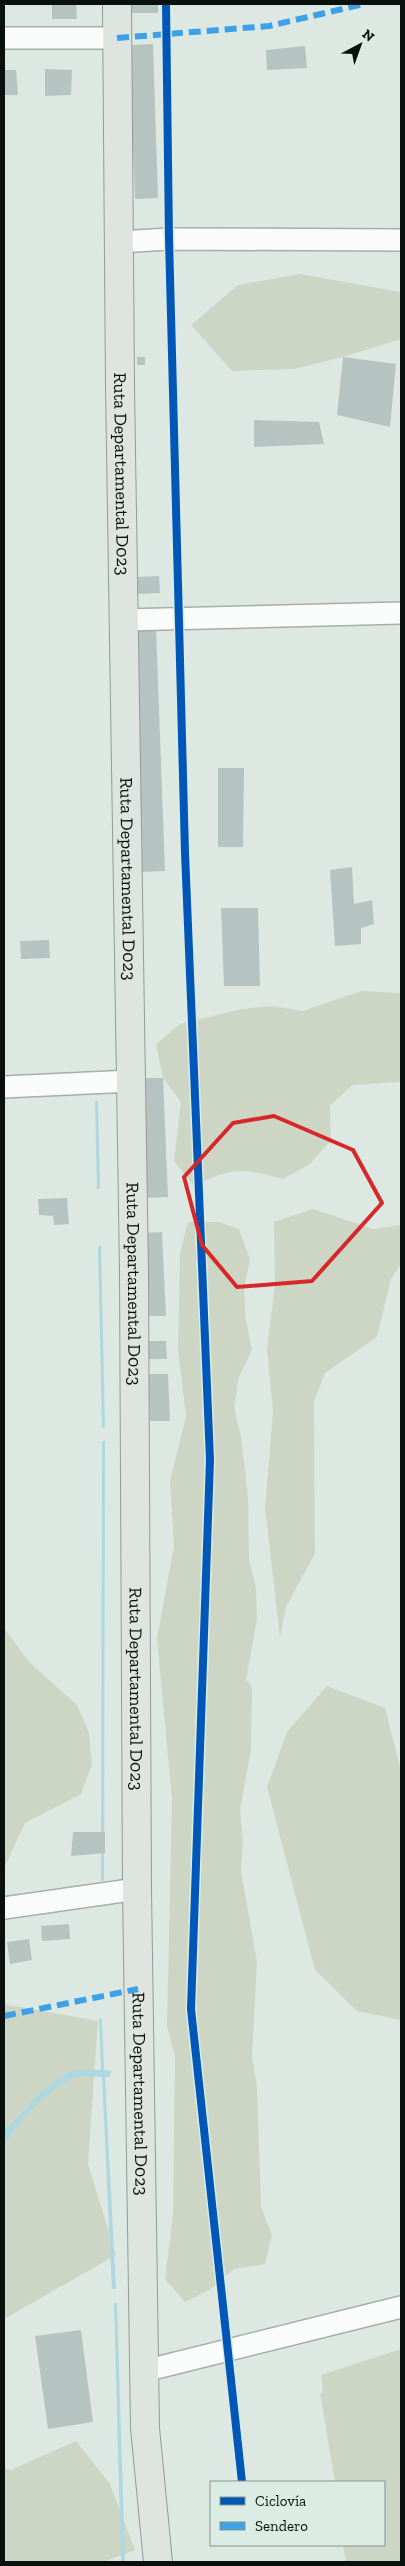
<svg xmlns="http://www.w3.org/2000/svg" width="405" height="2566" viewBox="0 0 405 2566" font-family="'Zilla Slab',serif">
	<rect width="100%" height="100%" fill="#dee8e3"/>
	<!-- green -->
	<path fill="#cdd6c5" d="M300,274L401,292V339L343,357L294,369L232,371L191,325L238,285Z
		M361,991L401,993V1082L352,1085L330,1106L331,1140L310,1164L283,1179C242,1168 232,1167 194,1186L174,1161L181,1102L163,1078L156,1044L180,1024L241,1009L272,1006L303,1011Z
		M313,1209L373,1229L401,1225V1264L391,1279L377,1337L325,1373L314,1402L315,1553L286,1607L280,1637L265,1508L273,1412L267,1349L275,1285L274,1222Z
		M188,1222H219L239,1229L250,1259L244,1289L246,1320L252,1350L239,1377L234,1407L241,1437L248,1497L249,1559L256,1588L257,1619L246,1679L252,1688L251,1750L240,1809L243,1841L241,1871L257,1962L252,2057L257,2086L261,2207L272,2235L265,2264L234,2269L211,2289L185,2302L165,2279L173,2215L175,2057L167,2026L172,1799L157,1639L174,1546L170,1481L186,1416L178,1351L180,1253Z
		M4,1628L30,1663L77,1705L89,1733L92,1765L81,1794L25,1823L4,1868Z
		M327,1686L385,1708L401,1771V2020L357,2011L315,1970L267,1787L287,1732Z
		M4,2004L98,2021L88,2164L116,2255L4,2319Z
		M401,2349V2562H346L343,2545H384V2482H335L320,2393H323L321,2375Z
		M76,2441L110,2484L135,2550L103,2562H4V2468L11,2470Z"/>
	<!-- water -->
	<path fill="#aed8e0" d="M95,1101H98L100,1188L97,1190Z
		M98,1246H101L105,1427L102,1428Z
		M102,1441H105L104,1881H101Z
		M99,2018L102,2019L104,2070L112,2071L109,2077H105L116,2289H112L102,2077C94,2077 81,2075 74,2078C46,2090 22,2120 4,2144V2131L43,2090L72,2070H101Z
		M114,2303H117L125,2561L121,2562Z"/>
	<!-- building -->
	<path fill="#b5c4c1" d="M52,4H76L77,19H52Z
		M128,4H158V13H128Z
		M153,44L158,198L135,199L129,45Z
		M305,46L307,68L267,70L266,50Z
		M45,69L72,70L71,95L45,96Z
		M4,70H16L18,95H4Z
		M137,357H145V365H137Z
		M343,357L396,364L390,427L337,415Z
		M254,420L319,422L324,444L254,447Z
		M159,576L160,593L137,594L136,577Z
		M156,628L165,871L142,872L133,629Z
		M218,768H244L243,847H218Z
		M352,867L354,904L372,900L374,924L361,928V944L335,946L330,870Z
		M221,908H258L260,986H224Z
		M49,940L50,958L21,959L20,941Z
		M138,1078H163L168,1197L143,1198Z
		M67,1198L69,1224L54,1225L53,1216L39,1215L38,1199Z
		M162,1232L166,1316H149L145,1233Z
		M148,1341H166L167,1359H149Z
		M148,1374H168L170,1421H150Z
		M73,1832H105V1853L71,1856Z
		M69,1924L70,1939L42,1941L41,1926Z
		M29,1939L32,1960L10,1964L7,1942Z
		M81,2330L93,2422L48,2429L35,2336Z"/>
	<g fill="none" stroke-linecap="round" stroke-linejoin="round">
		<defs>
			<path id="street" d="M4,38H117
				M119,242L169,239L401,240
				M124,620L401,613
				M4,1087L131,1081
				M4,1908L137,1889
				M144,2371L401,2307"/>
			<g id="primary">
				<path id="s1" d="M117,4L120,387L134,1272L137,1889L145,2428L158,2562"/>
			</g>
		</defs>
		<!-- street casing -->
		<use href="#street" stroke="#a6aeaa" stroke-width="24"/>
		<!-- primary casing -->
		<use href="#primary" stroke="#909d93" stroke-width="30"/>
		<!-- street -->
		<use href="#street" stroke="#fafcfb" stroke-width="21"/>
		<!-- primary -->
		<use href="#primary" stroke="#dee4df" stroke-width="28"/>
		<!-- quiet -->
		<path stroke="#3ca1e9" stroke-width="6" stroke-dasharray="12 6" stroke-linecap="butt" d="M117,38L269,26L364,4
			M4,2016L138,1989"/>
		<defs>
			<path id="cycleway" d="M166,4L169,239L185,853L210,1460L191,2009L242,2482"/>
		</defs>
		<!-- cycleway casing -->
		<use href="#cycleway" stroke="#daece4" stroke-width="11"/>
		<!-- cycleway -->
		<use href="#cycleway" stroke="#0057b8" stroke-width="8"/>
	</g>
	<!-- marked area -->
	<path fill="none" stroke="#d62828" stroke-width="4" stroke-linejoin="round" d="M274,1116L353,1150L382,1203L312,1281L237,1287L202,1245L184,1177L233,1123Z"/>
	<g text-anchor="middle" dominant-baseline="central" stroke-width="4.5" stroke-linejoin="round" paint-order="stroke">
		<!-- street labels -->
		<g font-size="18" fill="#0a100e" stroke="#daece4">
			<text stroke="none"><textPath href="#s1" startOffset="470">Ruta Departamental D023</textPath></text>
			<text stroke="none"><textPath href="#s1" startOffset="875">Ruta Departamental D023</textPath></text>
			<text stroke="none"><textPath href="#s1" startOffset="1280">Ruta Departamental D023</textPath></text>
			<text stroke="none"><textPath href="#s1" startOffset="1685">Ruta Departamental D023</textPath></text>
			<text stroke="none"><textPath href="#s1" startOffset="2090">Ruta Departamental D023</textPath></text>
		</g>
	</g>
	<!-- border -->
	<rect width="405" height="2566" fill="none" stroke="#0a100e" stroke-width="10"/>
	<!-- legend -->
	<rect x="210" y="2481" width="175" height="65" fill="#daece4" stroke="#87948e"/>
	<rect x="220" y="2497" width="25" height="8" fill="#0057b8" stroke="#87948e"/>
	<text x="255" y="2506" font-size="15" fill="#0a100e">Ciclovía</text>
	<rect x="220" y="2522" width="25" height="8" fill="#3ca1e9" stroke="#87948e"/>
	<text x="255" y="2531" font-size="15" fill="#0a100e">Sendero</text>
	<!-- north arrow -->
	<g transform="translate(360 45) rotate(41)" stroke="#daece4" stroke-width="4" paint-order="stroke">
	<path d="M0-4L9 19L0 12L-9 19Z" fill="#0a100e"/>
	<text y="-8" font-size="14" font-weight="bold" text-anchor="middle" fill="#0a100e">N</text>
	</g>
</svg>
